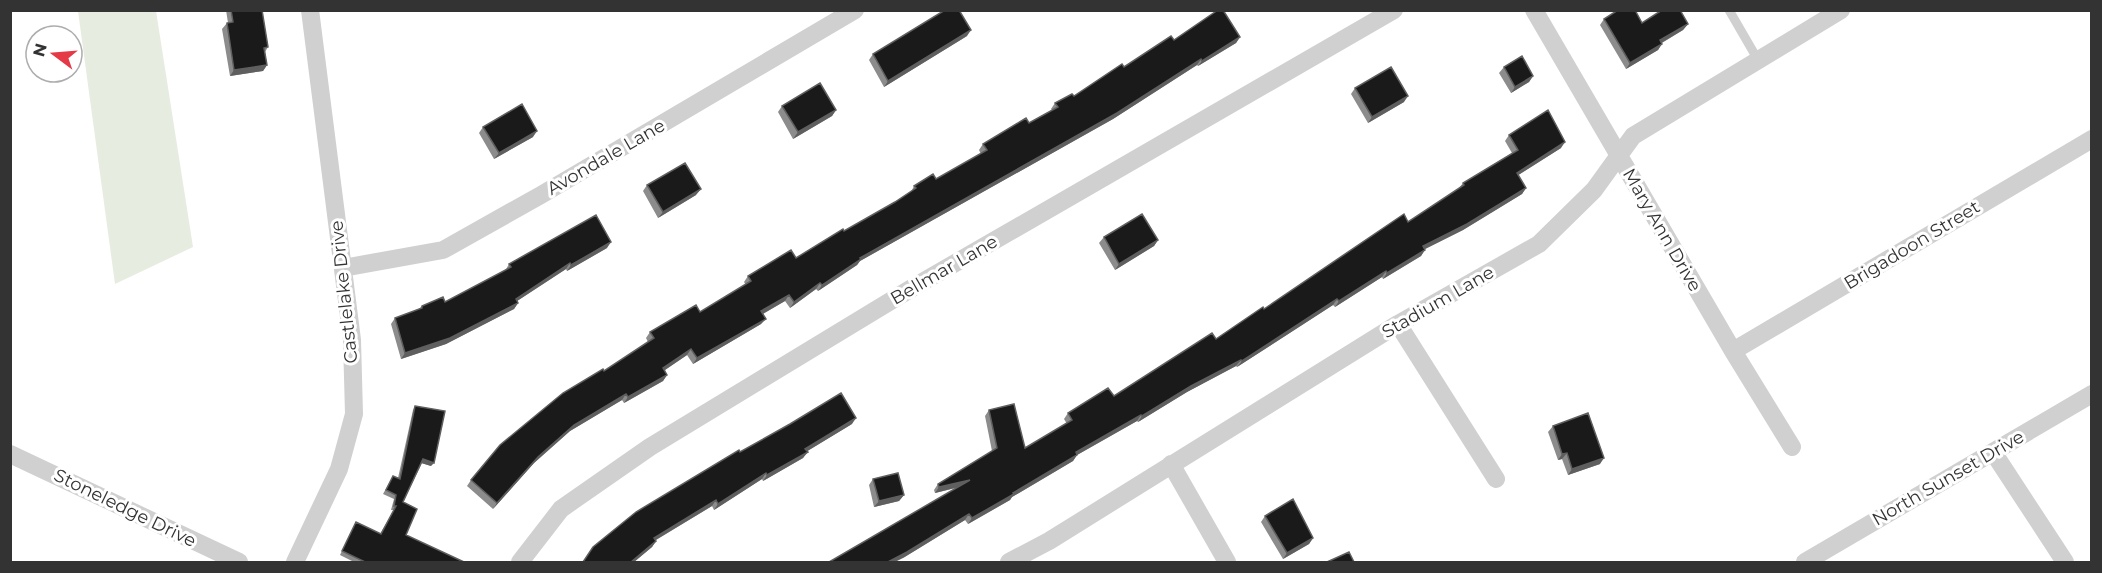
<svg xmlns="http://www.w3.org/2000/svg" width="2102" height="573" viewBox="0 0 2102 573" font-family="Montserrat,sans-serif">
	<rect width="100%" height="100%" fill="#fff"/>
	<!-- green -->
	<path fill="#e6ecdf" d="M78,11H156L193,247L115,284Z"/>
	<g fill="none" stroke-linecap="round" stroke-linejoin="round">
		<!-- service -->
		<path stroke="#d0d0d0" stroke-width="9" d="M1729,10L1758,60"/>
		<!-- minor -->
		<path stroke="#d0d0d0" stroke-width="18" d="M1534,10L1733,351L1792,447
			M343,268L443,250L541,195L855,10
			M1398,324L1496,479
			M1733,351L2092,139
			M1993,452L2065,562
			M10,454L239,562
			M1171,464L1227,562
			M295,562L339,469L354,414L352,340L310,10
			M520,562L561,509L650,447L912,288L1394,10
			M1009,562L1049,541L1398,324L1539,244L1594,190L1633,136L1841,10
			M1805,562L2092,394"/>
	</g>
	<!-- wall -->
	<path fill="#8c8c8c" d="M226,10H262L268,47L265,52L267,65L263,71L230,76L222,29L227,23H228Z
		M1604,19L1642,23L1688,24L1683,30L1662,43L1658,50L1626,69L1600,25Z
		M967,36L884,87L869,60L873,54Z
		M1240,37L1236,43L1198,66L1197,65L1113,119L860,261L857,265L818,291L816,289L790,308L785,301L763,314L761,324L693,364L687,355L665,370L667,375L663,381L624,403L622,400L570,431L534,463L493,509L467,486L471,480L604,371L648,342L646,338L650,332L700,312L746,285L744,282L748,276L796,258L895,202L911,192L914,186L936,179L981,154L979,150L983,144L1029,123L1052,110L1051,109L1055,103L1074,96L1174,40Z
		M1504,67L1533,76L1529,82L1511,93L1499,73Z
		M1355,88L1404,102L1368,123L1351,94Z
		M782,106L836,110L832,116L793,139L778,112Z
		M483,127L533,137L494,159L479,133Z
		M1509,135L1561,148L1518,175L1526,188L1522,194L1463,230L1425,249L1421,256L1383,279L1382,277L1335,307L1333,305L1237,367L1236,366L1187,392L1138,422L1137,421L1077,455L1073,461L1012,497L1010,500L968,524L965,520L903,558L956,488L935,493L934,490L938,484L992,451L985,416L989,410L1025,448L1067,424L1064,419L1068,413L1114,396L1216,339L1408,222L1459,188L1463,183L1512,153L1505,141Z
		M647,185L696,195L658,218L643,191Z
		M1104,237L1158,240L1154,246L1115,270L1099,243Z
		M607,248L567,271L566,269L517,301L518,303L514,309L446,344L401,359L391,324L395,318L419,309L422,306L445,302L505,271L509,264Z
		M415,406L431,466L422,463L403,502L406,535L464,562H354L340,555L356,522L380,534L394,510H391L394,499L383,494L393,476L398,478L413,410Z
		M852,424L807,451L803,458L763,481L762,479L714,510L712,506L656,540V541L652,547L634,562H583L740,452Z
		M1553,426L1600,464L1568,475L1562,459L1558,460L1548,432Z
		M873,479L904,495L899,501L874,507L869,485Z
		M1265,516L1313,538L1309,544L1283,559L1261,522Z"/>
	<!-- shaded-wall -->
	<path fill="#5f5f5f" d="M1688,24L1683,30L1656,46L1660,40Z
		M971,30L967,36L884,87L888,81Z
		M1240,37L1236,43L1198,66L1202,61Z
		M1662,44L1658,50L1626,69L1630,63Z
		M1201,59L1197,65L1113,119L860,261L857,265L818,291L822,285L860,258Z
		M267,65L263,71L230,76L234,70Z
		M1533,76L1529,82L1511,93L1515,87Z
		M1408,96L1404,102L1368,123L1372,117Z
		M836,110L832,116L793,139L798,132Z
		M537,131L533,137L494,159L499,153Z
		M1565,142L1561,148L1512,179L1517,173Z
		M1526,188L1522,194L1463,230L1419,252L1423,246Z
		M701,189L696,195L658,218L663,212Z
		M1158,240L1154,246L1115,270L1119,264Z
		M611,242L607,248L567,271L571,265Z
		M1425,250L1421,256L1383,279L1387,273Z
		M570,263L566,269L511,305L516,299Z
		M1386,271L1382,277L1335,307L1339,301Z
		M820,283L816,289L790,308L794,302Z
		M789,295L785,301L757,317L761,311Z
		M1337,299L1333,305L1237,367L1242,361Z
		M518,303L514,309L446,344L401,359L405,353Z
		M766,319L761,324L693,364L697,358Z
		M691,349L687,355L659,374L663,368Z
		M1241,360L1236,366L1187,392L1138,422L1142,416L1191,386Z
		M667,375L663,381L624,403L628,397Z
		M626,394L622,400L570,431L534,463L493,509L497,503L538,457L574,425Z
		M1141,415L1137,421L1077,455L1073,461L1012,497L1010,500L968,524L972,518L1076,452Z
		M856,418L852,424L801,455L805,449Z
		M808,452L803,458L763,481L767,475Z
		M1567,453L1562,459L1558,460L1562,454Z
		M1604,458L1600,464L1568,475L1572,469Z
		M423,459L434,463L431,466L421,463Z
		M766,473L762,479L714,510L718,504Z
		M970,480L966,485L935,493L939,487Z
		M904,495L899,501L874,507L879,501Z
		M716,500L712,506L649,544L654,538Z
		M969,514L965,520L903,558L895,562H888Z
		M1313,538L1309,544L1283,559L1287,553Z
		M656,541L652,547L634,562H631Z"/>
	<!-- building -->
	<path fill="#1a1a1a" stroke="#5f5f5f" stroke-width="1.5" d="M231,10H262L268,47L264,48L267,65L234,70L227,23L233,22Z
		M945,10H959L971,30L888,81L873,54Z
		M1218,10H1223L1240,37L1202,61L1201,59L1117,113L860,258L861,259L822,285L820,283L794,302L789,295L761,311L766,319L697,358L691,349L663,368L667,375L628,397L626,394L574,425L538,457L497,503L471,480L500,445L563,393L603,369L604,371L654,338L650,332L696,305L700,312L751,281L748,276L791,250L796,258L843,229L844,231L895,202L916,188L914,186L933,174L936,179L987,150L983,144L1026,118L1029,123L1058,107L1055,103L1072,94L1074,96L1122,64L1124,67L1171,36L1174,40Z
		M1618,10H1635L1642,23L1662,10H1680L1688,24L1660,40L1662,44L1630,63L1604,19Z
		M1522,56L1533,76L1515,87L1504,67Z
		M1391,67L1408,96L1372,117L1355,88Z
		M820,83L836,110L798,132L782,106Z
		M522,104L537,131L499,153L483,127Z
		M1548,110L1565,142L1517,173L1526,188L1467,224L1423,246L1425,250L1387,273L1386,271L1339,301L1337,299L1242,361L1241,360L1191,386L1142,416L1141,415L1076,452L1077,455L1013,493L1014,494L972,518L969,514L907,552L888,562H829L970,480L939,487L938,484L997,448L989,410L1014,404L1025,448L1072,420L1068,413L1108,388L1114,396L1212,333L1216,339L1263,307L1264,309L1404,214L1408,222L1464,185L1463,183L1518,150L1509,135Z
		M685,163L701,189L663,212L647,185Z
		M1142,214L1158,240L1119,264L1104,237Z
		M596,215L611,242L571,265L570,263L516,299L518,303L450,338L405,353L395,318L422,308V306L443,297L445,302L511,267L509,264Z
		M841,393L856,418L805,449L808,452L767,475L766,473L718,504L716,500L654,538L656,541L631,562H583L593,547L636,512L739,450L740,452L790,424Z
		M415,406L445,411L434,463L423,459L403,502L417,509L406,535L464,562H365L342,551L356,522L381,534L396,506H394L396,495L386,490L393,476L400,479Z
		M1588,413L1604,458L1572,469L1567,453L1562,454L1553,426Z
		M898,473L904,495L879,501L873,479Z
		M1293,499L1313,538L1287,553L1265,516Z
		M1349,552L1354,562H1327Z"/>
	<g text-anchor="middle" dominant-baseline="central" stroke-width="6" stroke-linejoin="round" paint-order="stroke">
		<!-- street labels -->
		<g font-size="18" fill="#333" stroke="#fff">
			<text transform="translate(606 157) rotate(-30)">Avondale Lane</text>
			<text transform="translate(1662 230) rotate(60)">Mary Ann Drive</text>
			<text transform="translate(1912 245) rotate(-31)">Brigadoon Street</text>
			<text transform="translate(944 270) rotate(-30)">Bellmar Lane</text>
			<text transform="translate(344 292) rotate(-96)">Castlelake Drive</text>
			<text transform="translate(1438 302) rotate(-30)">Stadium Lane</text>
			<text transform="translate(1948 478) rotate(-30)">North Sunset Drive</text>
			<text transform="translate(125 508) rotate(26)">Stoneledge Drive</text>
		</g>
	</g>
	<!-- border -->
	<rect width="2102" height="573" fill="none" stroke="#333333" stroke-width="24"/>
	<!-- north arrow -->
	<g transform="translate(54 54) rotate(286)"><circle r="28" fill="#ffffff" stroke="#adadad" stroke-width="1.5"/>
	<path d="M0-4.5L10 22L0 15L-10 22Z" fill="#e63946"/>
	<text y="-9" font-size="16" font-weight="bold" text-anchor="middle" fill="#333333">N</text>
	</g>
</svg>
